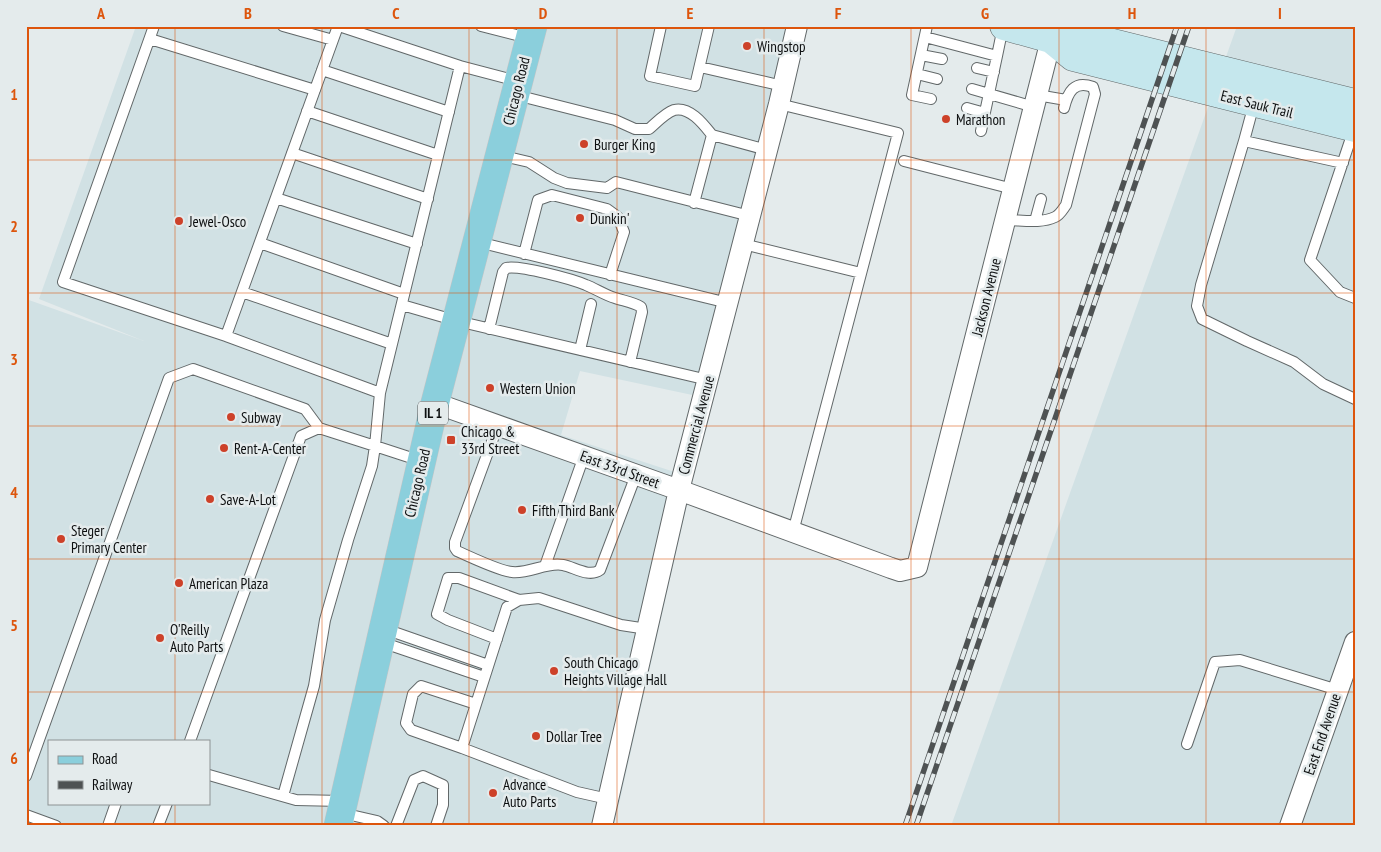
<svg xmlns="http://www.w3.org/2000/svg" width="1381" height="852" viewBox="0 0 1381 852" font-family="'PT Sans Narrow',sans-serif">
	<rect width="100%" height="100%" fill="#e4ebec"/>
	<!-- built -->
	<path fill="#d1e1e4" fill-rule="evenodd" d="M136,26H806L711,399L580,371L561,435L693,478L614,826H26V299L144,341L39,299ZM49,741H209V803H49Z
		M1237,26H1355V826H951Z"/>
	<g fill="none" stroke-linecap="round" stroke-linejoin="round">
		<defs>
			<path id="service" d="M154,26L63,282L226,336L380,393
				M283,26L333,40
				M339,26L460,66
				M481,26L528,38
				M661,26L650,76L695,86L709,26
				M927,26L912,95L931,99
				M925,37L997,56L1003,27
				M150,39L315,90
				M921,55L942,59
				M700,67L783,86
				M977,68L994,72
				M322,70L449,112
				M917,74L937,79
				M972,89L1034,107
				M516,95L615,120L635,129H649C656,123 665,113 674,110C690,106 704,125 712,135
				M1037,95L1066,100
				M779,104L898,133L793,532
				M1254,104L1244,141L1343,163
				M967,108L985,113
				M307,111L438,155
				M1354,129L1310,260L1340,292L1355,298
				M981,131L997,56
				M1244,141L1201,285L1197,306L1202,319L1247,341L1294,362L1323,384L1355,399
				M292,153L428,199
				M499,155L529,162L554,178L567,183L607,188L616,182L750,216
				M904,161L1013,189
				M276,198L417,244
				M694,203L712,135L767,150
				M1006,220C1021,220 1041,224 1055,217C1060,215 1063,209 1066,205L1095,94L1093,87C1074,80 1068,92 1064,108
				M1035,221L1041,199
				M478,242L728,303
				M260,243L404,294
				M743,244L861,273
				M524,254L538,200L552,195L607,209L618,217L624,232L610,275
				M242,292L392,344
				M402,305L457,321L708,380
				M489,329L503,272L506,268C520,265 572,279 586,285C596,289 605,295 615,298C624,301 633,302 641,307L642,312L630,362
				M226,336L338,26
				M580,350L591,304
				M498,425L455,542V548L457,551C470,557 500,571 512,572C529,574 546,562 563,565C574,567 589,578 600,570L636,475
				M421,461L375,446L380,393L460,66L517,81
				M545,566L584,456
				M385,629L488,665
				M497,639L448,620L437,614L448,578H459L519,600
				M381,642L484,677
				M190,741L301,436L319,428L375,446L372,466L348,540L325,620L314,686L283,796
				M1187,744L1215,662L1240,660L1338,690
				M462,748L411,730L406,723L413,694L421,686L476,704
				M209,775L296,800L342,801
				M26,776L169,378L193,369L305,409L319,428
				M608,799L577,792L462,748L507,607L519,600L539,598L621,625L647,629
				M342,813L377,821L384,826
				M26,815L56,826
				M108,826L116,803
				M158,826L167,803
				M396,826L414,780L423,776L443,785V805L436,826"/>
			<path id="minor" d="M435,403L679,490L891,568L900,571L917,567L1054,28
				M602,826L679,490L779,104L797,26
				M1290,826L1355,642"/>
			<path id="secondary" d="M1004,26L1051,39L1077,34L1355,103
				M1051,39L1073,57L1355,128"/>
			<path id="primary" d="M338,826L435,403L533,26"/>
		</defs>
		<!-- service casing -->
		<use href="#service" stroke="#626869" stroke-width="12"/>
		<!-- minor casing -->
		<use href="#minor" stroke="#626869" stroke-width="22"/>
		<!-- secondary casing -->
		<use href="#secondary" stroke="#626869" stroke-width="29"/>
		<!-- primary casing -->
		<use href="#primary" stroke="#c5c5c6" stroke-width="29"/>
		<!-- service -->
		<use href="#service" stroke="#fff" stroke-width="10"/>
		<!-- minor -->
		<use href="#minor" stroke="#fff" stroke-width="20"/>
		<!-- secondary -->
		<use href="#secondary" stroke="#c5e7ed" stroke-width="28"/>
		<!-- primary -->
		<use href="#primary" stroke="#8bcfdc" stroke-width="28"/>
		<defs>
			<path id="rail" d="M905,826L1177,26
				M916,826L1189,26"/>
		</defs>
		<!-- rail casing -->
		<use href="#rail" stroke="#4e5253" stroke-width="5.5"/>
		<!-- rail -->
		<use href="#rail" stroke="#e4ebec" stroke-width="4" stroke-dasharray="11" stroke-linecap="butt"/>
	</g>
	<!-- grid -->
	<path fill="none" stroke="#dd550c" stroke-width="1" stroke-opacity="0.55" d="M175,26V741M322,26V826M469,26V826M617,26V826M764,26V826M911,26V826M1059,26V826M1206,26V826M26,160H1355M26,293H1355M26,426H1355M26,559H1355M26,692H1355M175,803V826"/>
	<!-- markers -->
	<g fill="#cd4129" stroke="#e4ebec" stroke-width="2">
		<circle cx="747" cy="46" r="5"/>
		<circle cx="946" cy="119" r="5"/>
		<circle cx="584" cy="144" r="5"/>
		<circle cx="580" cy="218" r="5"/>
		<circle cx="179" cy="221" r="5"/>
		<circle cx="490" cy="388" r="5"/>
		<circle cx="231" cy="417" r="5"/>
		<rect x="446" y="435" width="10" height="10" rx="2.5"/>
		<circle cx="224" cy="448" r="5"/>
		<circle cx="210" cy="499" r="5"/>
		<circle cx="522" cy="510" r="5"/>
		<circle cx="61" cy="539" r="5"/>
		<circle cx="179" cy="583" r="5"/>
		<circle cx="160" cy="638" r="5"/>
		<circle cx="554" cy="671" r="5"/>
		<circle cx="536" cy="736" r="5"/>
		<circle cx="493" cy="793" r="5"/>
	</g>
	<g text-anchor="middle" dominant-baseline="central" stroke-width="5" stroke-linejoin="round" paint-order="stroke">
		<!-- shield labels -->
		<rect fill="#e4ebec" stroke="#4e5152" stroke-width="1" x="418" y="401.5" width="30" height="23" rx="4"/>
		<g font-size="14" font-weight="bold" fill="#0d0f10">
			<text x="433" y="413">IL 1</text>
		</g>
		<!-- poi labels -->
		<g font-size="15" fill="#0d0f10" stroke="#e4ebec" text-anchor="start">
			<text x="757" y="46">Wingstop</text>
			<text x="956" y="119">Marathon</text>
			<text x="594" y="144">Burger King</text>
			<text x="590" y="218">Dunkin'</text>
			<text x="189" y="221">Jewel-Osco</text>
			<text x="500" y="388">Western Union</text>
			<text x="241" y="417">Subway</text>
			<text x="461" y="431">Chicago &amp;<tspan x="461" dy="17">33rd Street</tspan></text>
			<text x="234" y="448">Rent-A-Center</text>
			<text x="220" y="499">Save-A-Lot</text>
			<text x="532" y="510">Fifth Third Bank</text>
			<text x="71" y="530">Steger<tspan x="71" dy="17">Primary Center</tspan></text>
			<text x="189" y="583">American Plaza</text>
			<text x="170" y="629">O'Reilly<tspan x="170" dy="17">Auto Parts</tspan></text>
			<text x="564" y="662">South Chicago<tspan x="564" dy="17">Heights Village Hall</tspan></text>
			<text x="546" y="736">Dollar Tree</text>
			<text x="503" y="784">Advance<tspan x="503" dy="17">Auto Parts</tspan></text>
		</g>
		<!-- street labels -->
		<g font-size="15" fill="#0d0f10" stroke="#e4ebec">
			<text transform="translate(516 91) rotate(-76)">Chicago Road</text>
			<text transform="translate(1257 104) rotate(14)">East Sauk Trail</text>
			<text transform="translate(986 297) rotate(-76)">Jackson Avenue</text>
			<text transform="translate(696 425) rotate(-75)">Commercial Avenue</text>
			<text transform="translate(620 469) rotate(20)">East 33rd Street</text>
			<text transform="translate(417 483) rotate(-77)">Chicago Road</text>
			<text transform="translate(1322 734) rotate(-71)">East End Avenue</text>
		</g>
	</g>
	<!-- border -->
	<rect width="1381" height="852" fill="none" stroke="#e4ebec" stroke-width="55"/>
	<!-- legend -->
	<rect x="48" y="740" width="162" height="65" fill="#e4ebec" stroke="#8e9394"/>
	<rect x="58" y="756" width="25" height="8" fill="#8bcfdc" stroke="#8e9394"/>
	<text x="92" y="764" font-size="15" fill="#0d0f10">Road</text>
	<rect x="58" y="781" width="25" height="8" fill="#4e5253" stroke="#8e9394"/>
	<text x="92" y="790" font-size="15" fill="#0d0f10">Railway</text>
	<rect x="28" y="28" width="1326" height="796" fill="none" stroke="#dd550c" stroke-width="2"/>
	<g font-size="16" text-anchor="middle" font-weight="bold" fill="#dd550c">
		<text x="101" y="19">A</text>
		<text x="248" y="19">B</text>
		<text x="396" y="19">C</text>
		<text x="543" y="19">D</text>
		<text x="690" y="19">E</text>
		<text x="838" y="19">F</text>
		<text x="985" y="19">G</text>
		<text x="1132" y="19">H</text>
		<text x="1280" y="19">I</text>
		<text x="14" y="100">1</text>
		<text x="14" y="232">2</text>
		<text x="14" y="365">3</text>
		<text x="14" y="498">4</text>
		<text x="14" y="631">5</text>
		<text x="14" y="764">6</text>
	</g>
</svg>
